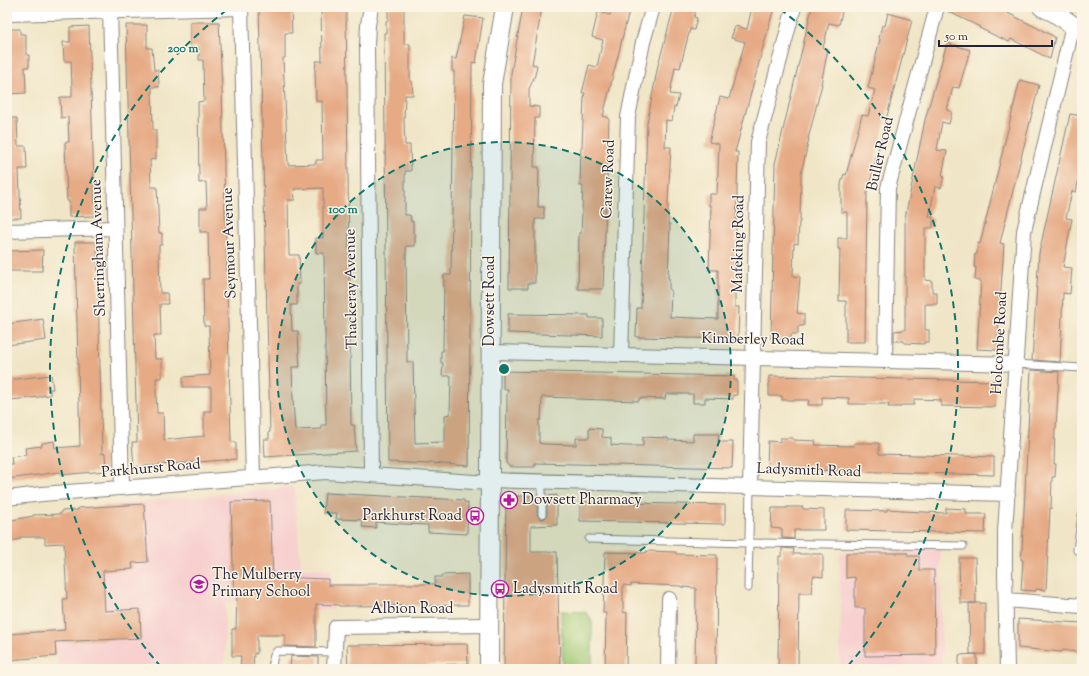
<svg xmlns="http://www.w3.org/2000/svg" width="1089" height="676" viewBox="0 0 1089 676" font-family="'Sorts Mill Goudy',serif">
	<rect width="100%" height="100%" fill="#fcf5e5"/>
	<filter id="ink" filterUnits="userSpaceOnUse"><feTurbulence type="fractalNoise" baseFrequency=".025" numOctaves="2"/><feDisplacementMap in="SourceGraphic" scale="8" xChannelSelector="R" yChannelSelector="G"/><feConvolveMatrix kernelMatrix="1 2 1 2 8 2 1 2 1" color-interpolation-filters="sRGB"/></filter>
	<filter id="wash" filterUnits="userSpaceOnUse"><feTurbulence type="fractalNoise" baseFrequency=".012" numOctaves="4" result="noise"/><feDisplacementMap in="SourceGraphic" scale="16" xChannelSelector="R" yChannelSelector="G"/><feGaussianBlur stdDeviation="0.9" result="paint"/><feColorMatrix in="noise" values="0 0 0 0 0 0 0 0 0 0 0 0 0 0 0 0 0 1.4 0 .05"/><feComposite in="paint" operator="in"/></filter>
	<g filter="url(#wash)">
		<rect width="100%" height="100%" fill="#f0e6c7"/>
		<!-- built -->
		<path fill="#f7d0cf" d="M294,487L301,568L331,569L333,610H316V646H285V625L261,601L225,602V669H59L55,641H65L63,599H67L65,566L68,565L80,541L78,508Z
			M893,549L940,550L942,669H840V552Z"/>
		<!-- green -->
		<path fill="#a1cb76" stroke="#627658" d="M561,611L584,612C589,615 591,617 592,623V669H563Z"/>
		<g id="blocks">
			<!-- building -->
			<path fill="#e6aa85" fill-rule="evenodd" d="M259,7H291L292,33H285V58H283L288,165L316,164V160H323L322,101H316L315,69L316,61H322L321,7H346L351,425H354L356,451L265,457L264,439H269V432H270ZM323,188V238H316V253H324L326,425H321L322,429L295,430L293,400L292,367H300L299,353L298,331H292L291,305H297V284H300L299,255H289L288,200H295L294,189Z
				M388,7L404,8V44H410V81H412L413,95H405L404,121L405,145H410L411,171H405V215H410L411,222L413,221V233H415V246H406L407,362H413L415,443L445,442V415L450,414L451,376H442L443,363H441V351H443L444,275H451L454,84V71H452V58L456,59L465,16L483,18L476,63L472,62L469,466L429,463V464L388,462L384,33H386V21H388Z
				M523,7H542L532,64L537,65L535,75L529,89V106L539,107V118H535L534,167H539L538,207H544V219H535V283H528V288H509L511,73Z
				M612,7H630L603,116L609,118L603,289H578L579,233H581L582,213L583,186H580L581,147H582L584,98L585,93H582L589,65L597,67L603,40L592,37L598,12L610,15Z
				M674,7H697L694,17L697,18L694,30L690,29L680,68L675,67L670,94L679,95L676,107H674L672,121L666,120L665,147H671L668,201V224H670L668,278H669V290H671L670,317L718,319V270H709L711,206H709V194H717L719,144L709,142L720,97L729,99L745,42L731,38L735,26L747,29L752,7H774L735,152H738L735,271V307H739L738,339L636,337L637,308H641L647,123L658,65Z
				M812,7H843L839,25L829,23L823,48L828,49L821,84H822L808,139H809L801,174L800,222H799L798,244L794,243L793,276L800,277L797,313L804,314V326H798V334H791V340L771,339L775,164Z
				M945,7H996L1055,37L1050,59L1011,39L1009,42L979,28L980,27L945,10Z
				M888,13L912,20L867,193L865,342H846V301H839L840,249H838V238H847V212H841V184L844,174L846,175L862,115L868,116L875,90L868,88L880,39L879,38L882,25L885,26Z
				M190,22H219L222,89L231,442H236V459L134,467L132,442H137L126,25H147V48H152L154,70H158L159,87H152L153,130H156V159L150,160L151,187H157L159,233H162V245H159V257L160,293H167L168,304H160L161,335H154L155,359H162V378H156V391L157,413H163L164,440L204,436V411H211V387H183V377L210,375L209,326H204L203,279H209L208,232H200V208H207L206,182L199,183L198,102L204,101L203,60H199V47H190Z
				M89,26L95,216L69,217V201H67L65,142H69L68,117L61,118L60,97H72V86L71,61H64L63,42H70V27Z
				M7,29H20V34H26V55H29V67H25L26,93L7,94Z
				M947,43L970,50L959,88L953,87L947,110L952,112L949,124L942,122L937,150L947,151L942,176H944L941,188L935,187L929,217H933V228H925V280L932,281V292H937V304H925V330H929V342H924V344L904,343V341H894V331L905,330V218L925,120Z
				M1020,80L1039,85L1000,243L1004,244L997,350L977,349L981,281L975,280L976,267H974L975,254H977L978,243L980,244Z
				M1070,114L1082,116V165L1076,192L1072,191L1066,218L1072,219L1063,267L1072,268L1070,294L1063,293L1060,362L1032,360L1039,253Z
				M7,118H17L18,146H26L27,169H19L21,218H7Z
				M75,242H97L102,454L105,453L106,471L60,475V472L7,479V464H12L11,457L26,455L25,448L42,446V443L54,441L55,448L80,446Z
				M43,250L42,271H7V251Z
				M508,314L589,315V318H602V336L508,333Z
				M43,319L46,340L7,345V324Z
				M1031,370L1059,372L1056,429L1055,428L1054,464H1056L1055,477H1052L1051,509L1050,508L1046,590L1036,589V591L1021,590L1023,560H1021L1022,550Z
				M503,371L734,376V380H737V395H733V399L705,398V403H693V394H666L665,399L639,398V401L575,399V398L542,397L541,420H539V443L544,444L576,445V438H589V428L602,429V437L611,438V445L626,446H643V437L668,438V440L693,441V434H719L718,442H733L732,468L535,463V467H510L506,463L507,395L508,389H503Z
				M51,375L53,389H50V395L40,396V397L10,400L9,394H7V380Z
				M769,376L996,381L995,407L941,406V400L914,399V405H901V407H888L889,404H849V398L822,397V405H808L809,400H782V396H769Z
				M780,438H793V440L816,441L815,445L854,446V443H879V454L994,457V475L767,469L768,441L780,442Z
				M325,493L464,500V502L468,503L467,534L428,532V525L403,524L376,522V528L362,527L363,520L336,519L337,513H323Z
				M557,495V525L531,526V552H557L560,669H504L506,496H537V514L539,518L542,519L545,518L547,514V496Z
				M270,501L273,577L328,579V585H367V584H435V577H442V575L468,574V605L339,606V605L316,604V647L285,646V635H257V654L254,653L253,669H240L241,656H232V629H236L237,594H234L231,502Z
				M580,502L725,505V524L580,521Z
				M144,504L148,562L132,563L133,569L103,571L105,611L140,609L141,638L55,642L56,656L9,660L7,634L65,630L63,599H67L64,543L45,544V537H20V539L7,542V521L33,516V515L61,514V511L78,510V508Z
				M787,507H803V509L824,510V530H794V539L782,538V529L771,528L772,508H787Z
				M946,508L966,509V514H986L985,533L846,530V510L887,511V509L903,510V511L946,513Z
				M782,548L794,549L793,554H823V577L813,576L812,593H799L798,669H778L779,556H782Z
				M646,551L676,552V554L717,555L716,669H695L696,588L681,587V586L631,584V586L623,585V612L627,613L626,669H605L606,613H603L605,552L646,553Z
				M846,553H908V556H919V570H934L935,655L865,656V608H855V577L846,578Z
				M959,558H975L976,603H960Z
				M969,603H985V654H970Z
				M1018,619L1082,623V653L1063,650L1062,652L1018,648Z
				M467,644L468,664L426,665V669H348L347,645Z
				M977,654V669H959V655Z
				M291,656L318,657V669H290Z"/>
		</g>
	</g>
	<g filter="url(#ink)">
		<use href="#blocks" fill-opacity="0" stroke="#898481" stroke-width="1"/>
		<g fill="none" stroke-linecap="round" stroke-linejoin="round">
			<defs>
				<path id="service" d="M1016,364L1082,368
					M542,514V482
					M589,539L749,543L963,546
					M1077,550L1082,515
					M748,588L750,487
					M272,669C273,663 272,655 277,651L335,652"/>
				<path id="minor" d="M110,7L122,488
					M241,7L253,478
					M371,7L368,25L367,45L371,475
					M7,14L241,8
					M7,231L115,228
					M490,352L1016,364
					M621,355L628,117L643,42L653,7
					M885,360L888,188L937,7
					M489,480L1008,494
					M750,487L758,142L794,7
					M7,498L42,494L326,472L489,483
					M1006,600L1082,606
					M334,669L336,627L489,625
					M668,669L669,599
					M1007,669L1005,573V532L1024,231L1073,25"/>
				<path id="tertiary" d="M1042,7L1053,12L1082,31
					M489,669L492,84L505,7"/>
			</defs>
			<!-- service casing -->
			<use href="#service" stroke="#898481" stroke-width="9"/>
			<!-- minor casing -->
			<use href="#minor" stroke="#898481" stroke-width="16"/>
			<!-- tertiary casing -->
			<use href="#tertiary" stroke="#898481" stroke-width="20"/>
			<!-- service -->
			<use href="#service" stroke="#fff" stroke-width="7"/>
			<!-- minor -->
			<use href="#minor" stroke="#fff" stroke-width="14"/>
			<!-- tertiary -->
			<use href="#tertiary" stroke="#fff" stroke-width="18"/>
		</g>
	</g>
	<!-- distance rings -->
	<circle cx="504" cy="369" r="227" fill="#0f766e" fill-opacity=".12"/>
	<g fill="none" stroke="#0f766e" stroke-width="2" stroke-dasharray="7 5">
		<circle cx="504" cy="369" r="227"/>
		<path d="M161 667A454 454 0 0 1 228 9M780 9A454 454 0 0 1 847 667"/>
	</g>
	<!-- icons -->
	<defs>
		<symbol id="pharmacy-ring" viewBox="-11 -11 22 22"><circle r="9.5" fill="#fcf5e5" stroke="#b5179e" stroke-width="1.5"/><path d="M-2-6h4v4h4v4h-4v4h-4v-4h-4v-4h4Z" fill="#b5179e"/></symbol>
		<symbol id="bus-ring" viewBox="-11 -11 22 22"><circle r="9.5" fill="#fcf5e5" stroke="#b5179e" stroke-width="1.5"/><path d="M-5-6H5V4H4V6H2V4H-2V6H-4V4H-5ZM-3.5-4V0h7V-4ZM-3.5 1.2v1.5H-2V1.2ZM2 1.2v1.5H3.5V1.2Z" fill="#b5179e"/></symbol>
		<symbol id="school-ring" viewBox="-11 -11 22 22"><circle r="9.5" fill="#fcf5e5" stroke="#b5179e" stroke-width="1.5"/><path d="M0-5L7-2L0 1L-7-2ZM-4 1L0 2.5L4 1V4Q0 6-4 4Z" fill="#b5179e"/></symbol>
	</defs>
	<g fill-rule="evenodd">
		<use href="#pharmacy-ring" x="499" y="490" width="20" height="20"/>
		<use href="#bus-ring" x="465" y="506" width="20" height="20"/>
		<use href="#school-ring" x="189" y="574" width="20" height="20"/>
		<use href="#bus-ring" x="490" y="579" width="20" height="20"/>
	</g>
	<g text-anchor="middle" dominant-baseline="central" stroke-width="3" stroke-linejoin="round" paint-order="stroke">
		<!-- street labels -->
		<g font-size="15" fill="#22223b" stroke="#fcf5e5">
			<text transform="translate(881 154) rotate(-77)">Buller Road</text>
			<text transform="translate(609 179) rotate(-88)">Carew Road</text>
			<text transform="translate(230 243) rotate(-92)">Seymour Avenue</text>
			<text transform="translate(739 244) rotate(-89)">Mafeking Road</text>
			<text transform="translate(99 248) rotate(-92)">Sherringham Avenue</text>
			<text transform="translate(352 289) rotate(-91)">Thackeray Avenue</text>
			<text transform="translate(490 301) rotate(-90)">Dowsett Road</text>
			<text transform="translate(753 340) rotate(1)">Kimberley Road</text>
			<text transform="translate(1000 343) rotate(-87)">Holcombe Road</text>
			<text transform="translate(151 469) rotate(-5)">Parkhurst Road</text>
			<text transform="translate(809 471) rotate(2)">Ladysmith Road</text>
			<text x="412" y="609">Albion Road</text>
		</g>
		<!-- poi labels -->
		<g font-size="15" fill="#22223b" stroke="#fcf5e5" text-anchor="start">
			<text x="522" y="500">Dowsett Pharmacy</text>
			<text x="462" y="516" text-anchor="end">Parkhurst Road</text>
			<text x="212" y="575">The Mulberry<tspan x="212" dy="17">Primary School</tspan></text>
			<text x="513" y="589">Ladysmith Road</text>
		</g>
	</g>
	<circle cx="504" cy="369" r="6" fill="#0f766e" stroke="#fcf5e5" stroke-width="2"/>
	<g font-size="12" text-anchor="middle" font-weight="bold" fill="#0f766e" stroke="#fcf5e5" stroke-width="3" stroke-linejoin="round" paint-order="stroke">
		<text x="183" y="52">200 m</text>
		<text x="343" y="213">100 m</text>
	</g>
	<!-- margin -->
	<rect width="1089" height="676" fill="none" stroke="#fcf5e5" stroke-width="24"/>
	<!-- scale -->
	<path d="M939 40v6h113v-6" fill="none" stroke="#22223b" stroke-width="2"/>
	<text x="945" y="40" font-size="12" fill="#22223b" stroke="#fcf5e5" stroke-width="3" paint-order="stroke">50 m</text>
</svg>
